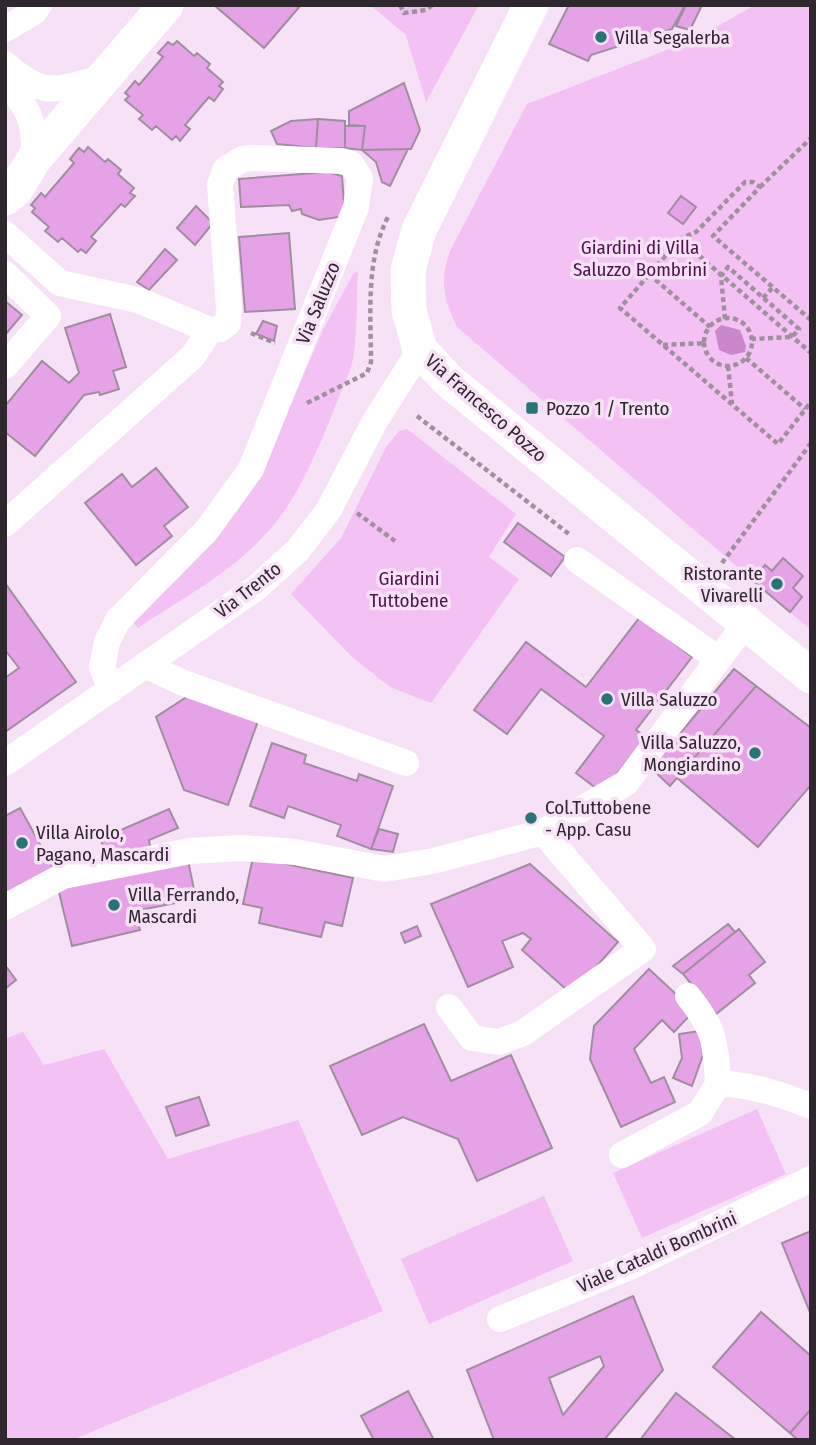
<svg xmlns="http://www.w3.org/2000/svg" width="816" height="1445" viewBox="0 0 816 1445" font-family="'Fira Sans Condensed',sans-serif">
	<rect width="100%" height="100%" fill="#f7e1f6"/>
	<!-- green -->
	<path fill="#f3c1f3" d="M370,5H479L426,102L406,35Z
		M755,5H811V630L457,327C444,300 439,281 450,251L527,104L695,39Z
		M358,271C356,299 358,343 351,368C328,421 309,483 272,527C236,570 184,597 138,628L131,620L261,474L322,332L353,274Z
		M407,429L516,514L489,557L519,579L431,703L390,687L352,657L291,594L341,538L386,447L399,431Z
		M23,1032L44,1065L104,1049L168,1159L298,1120L383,1311L72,1440L5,1439V1039Z
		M757,1109L786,1174L642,1238L613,1173Z
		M544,1196L573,1261L429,1324L401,1259Z"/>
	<!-- water -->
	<path fill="#cb87cb" d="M721,325L740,330L746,346L745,352L731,355L719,350L715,331Z"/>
	<!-- building -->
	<path fill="#e6a2e6" stroke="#a18da0" stroke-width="2" fill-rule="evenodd" d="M214,5H301L264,48Z
		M569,5H681L684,7L672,29L591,55L588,61L549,44Z
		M686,5H702L690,30L676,26Z
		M177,41L194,56L197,53L210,64L207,68L223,82L219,86L223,89L214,101L209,97L185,125L190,129L180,141L176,136L172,140L156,126L152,130L139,119L143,115L125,100L129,96L125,93L135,81L139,85L163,57L158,53L168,42L173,45Z
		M404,83L420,130L411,149L362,150L365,126L349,125V111Z
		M318,119L345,121V148H316Z
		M318,119L316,148L277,144L271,131L291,121Z
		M345,126H365L362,150L345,148Z
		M88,147L105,162L108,159L121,170L118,174L134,188L130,193L135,196L125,207L121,204L91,237L96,241L86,253L81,249L78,252L62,238L58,242L45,231L49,227L32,212L35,208L31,205L41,193L45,197L74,163L70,159L79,148L84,152Z
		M408,149L390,186L382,182L376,162L362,150Z
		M327,172L342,176L345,216L319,220L302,214L301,209L292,211L289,205L241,207L239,179Z
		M681,196L696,207L683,224L668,213Z
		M196,206L213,223L195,245L177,228Z
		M289,233L295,309L245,312L239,237Z
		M165,249L177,260L149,290L137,282Z
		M5,301L22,315L5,335Z
		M110,314L126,367L113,371L119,389L100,395L99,392L84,395L35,456L5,432V406L42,361L69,383L79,373L65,328Z
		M263,321L277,326L274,341L256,334Z
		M156,468L188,507L164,526L172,536L136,565L85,503L122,474L132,487Z
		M518,523L565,557L551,576L504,542Z
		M783,558L803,576L793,588L802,597L790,612L752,580L765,565L772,571Z
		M5,583L76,682L5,732V678L19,668L5,650Z
		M640,617L692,657L636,730L646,737L612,780L596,788L576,773L604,736L541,689L507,734L474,710L526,642L586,687Z
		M734,669L756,686L670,786L651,768Z
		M756,686L811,728V785L758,847L677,778Z
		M188,696L258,721L228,805L184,790L156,717Z
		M272,743L306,755L304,763L357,781L359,774L393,786L371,849L337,836L341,825L288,806L284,818L250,806Z
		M20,808L55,871L5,898V816Z
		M169,809L178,828L149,840L151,852L108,857L100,839Z
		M379,829L398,834L393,852L371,849Z
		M187,856L196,899L135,911L140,930L72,946L57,884Z
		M253,857L353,878L342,926L325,922L321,937L259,923L262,908L243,904Z
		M530,864L618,942L581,984L568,991L522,950L531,939L523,933L502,941L513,967L468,987L431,904Z
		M728,924L735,932L683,974L673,966Z
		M417,926L421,936L405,943L401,933Z
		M739,929L765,962L749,975L755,983L716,1014L683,974Z
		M5,965L16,980L5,989Z
		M649,969L694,1011L674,1032L662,1020L634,1049L651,1083L664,1077L675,1102L621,1127L590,1059L594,1026Z
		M424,1024L451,1081L511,1055L552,1148L477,1181L458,1139L403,1117L362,1135L330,1066Z
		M700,1031L703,1055L692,1086L673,1078L682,1058L679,1034Z
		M199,1097L209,1125L176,1136L166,1107Z
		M811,1231V1315L782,1243Z
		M633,1296L663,1370L604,1440H494L467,1370ZM600,1356L604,1366L563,1415L549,1378Z
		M761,1312L811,1356V1409L790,1433L713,1367Z
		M408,1391L434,1440H374L361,1416Z
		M676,1393L736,1440H640Z
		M811,1409V1440H798L790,1433Z"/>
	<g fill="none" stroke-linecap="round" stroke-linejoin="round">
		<!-- path -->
		<path stroke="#a0909f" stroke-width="4.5" stroke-dasharray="5 3.5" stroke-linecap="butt" d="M400,5L404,13L426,10L432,5
			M760,187L811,138
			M680,239L811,353
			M649,274L710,327
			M763,298L773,287
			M704 342a24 24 0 1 1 48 0a24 24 0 1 1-48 0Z
			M725,319L721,276L728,267L799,329L792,337L752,339
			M811,320L713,236L760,187L753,182H745L696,232L680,239L620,308L778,444L811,402
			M251,333L275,343
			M663,345L705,343
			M746,358L805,409
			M728,366L732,404
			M307,403L367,373L371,362C371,313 365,260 389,215
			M417,416L569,534
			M357,513L395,541
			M722,563L811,443"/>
		<!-- minor -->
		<path stroke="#fff" stroke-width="26" d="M5,29L34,12L39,5
			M5,64C45,99 56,90 104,77
			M5,81C30,110 35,121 34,159
			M5,234L60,283L138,300L210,330L220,329L228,323L229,308L220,185L225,170L242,159L253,158L342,161L351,164L360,178L356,207L251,469L207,530L118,620L107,642L102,667L111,690
			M5,274L48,316L5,366
			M5,524L193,356L210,330
			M577,560L717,658
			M145,665L181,682L406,763
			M5,763L256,588L297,551L328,511L375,421L420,350
			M5,907L63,876L190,851L242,848L295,852L384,869L433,861L543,832L626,783L745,624
			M688,996C716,1031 715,1041 718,1084
			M449,1007L472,1038L499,1042L523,1033L643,949L543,832
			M622,1155L700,1113L718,1084C749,1083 782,1095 811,1106
			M500,1319L630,1267L811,1179"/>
		<!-- major -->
		<path stroke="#fff" stroke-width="35" d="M531,5L419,230L408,270L409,311L420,350L449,381L811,676
			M5,198L15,190L34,159L166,5"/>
	</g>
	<!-- markers -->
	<g fill="#2a7478" stroke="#f7e1f6" stroke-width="2.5">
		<circle cx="601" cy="37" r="7"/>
		<rect x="525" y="401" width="14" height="14" rx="3.5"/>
		<circle cx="777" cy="584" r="7"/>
		<circle cx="607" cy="699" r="7"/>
		<circle cx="755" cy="753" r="7"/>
		<circle cx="531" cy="818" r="7"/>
		<circle cx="22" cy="843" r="7"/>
		<circle cx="114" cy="905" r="7"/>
	</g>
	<g text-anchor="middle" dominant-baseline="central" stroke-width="7" stroke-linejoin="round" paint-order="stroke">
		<!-- poi labels -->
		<g font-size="19" fill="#2f272e" stroke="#f7e1f6" text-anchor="start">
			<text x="615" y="37">Villa Segalerba</text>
			<text x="546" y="408">Pozzo 1 / Trento</text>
			<text x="763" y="573" text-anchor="end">Ristorante<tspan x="763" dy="22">Vivarelli</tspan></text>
			<text x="621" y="699">Villa Saluzzo</text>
			<text x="741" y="742" text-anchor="end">Villa Saluzzo,<tspan x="741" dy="22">Mongiardino</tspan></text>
			<text x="545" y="807">Col.Tuttobene<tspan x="545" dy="22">- App. Casu</tspan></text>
			<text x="36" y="832">Villa Airolo,<tspan x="36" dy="22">Pagano, Mascardi</tspan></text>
			<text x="128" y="894">Villa Ferrando,<tspan x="128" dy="22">Mascardi</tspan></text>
		</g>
		<!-- park labels -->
		<g font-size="19" fill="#4e1250" stroke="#f7e1f6">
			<text x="640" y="247">Giardini di Villa<tspan x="640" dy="22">Saluzzo Bombrini</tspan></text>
			<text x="409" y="578">Giardini<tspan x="409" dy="22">Tuttobene</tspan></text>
		</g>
		<!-- street labels -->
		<g font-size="19" fill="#2f272e" stroke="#f7e1f6">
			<text transform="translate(318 303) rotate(-68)">Via Saluzzo</text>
			<text transform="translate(486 408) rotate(41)">Via Francesco Pozzo</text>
			<text transform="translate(248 590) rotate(-38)">Via Trento</text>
			<text transform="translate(657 1252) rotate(-24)">Viale Cataldi Bombrini</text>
		</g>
	</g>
	<!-- border -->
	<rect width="816" height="1445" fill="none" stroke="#2f272e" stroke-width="14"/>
</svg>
